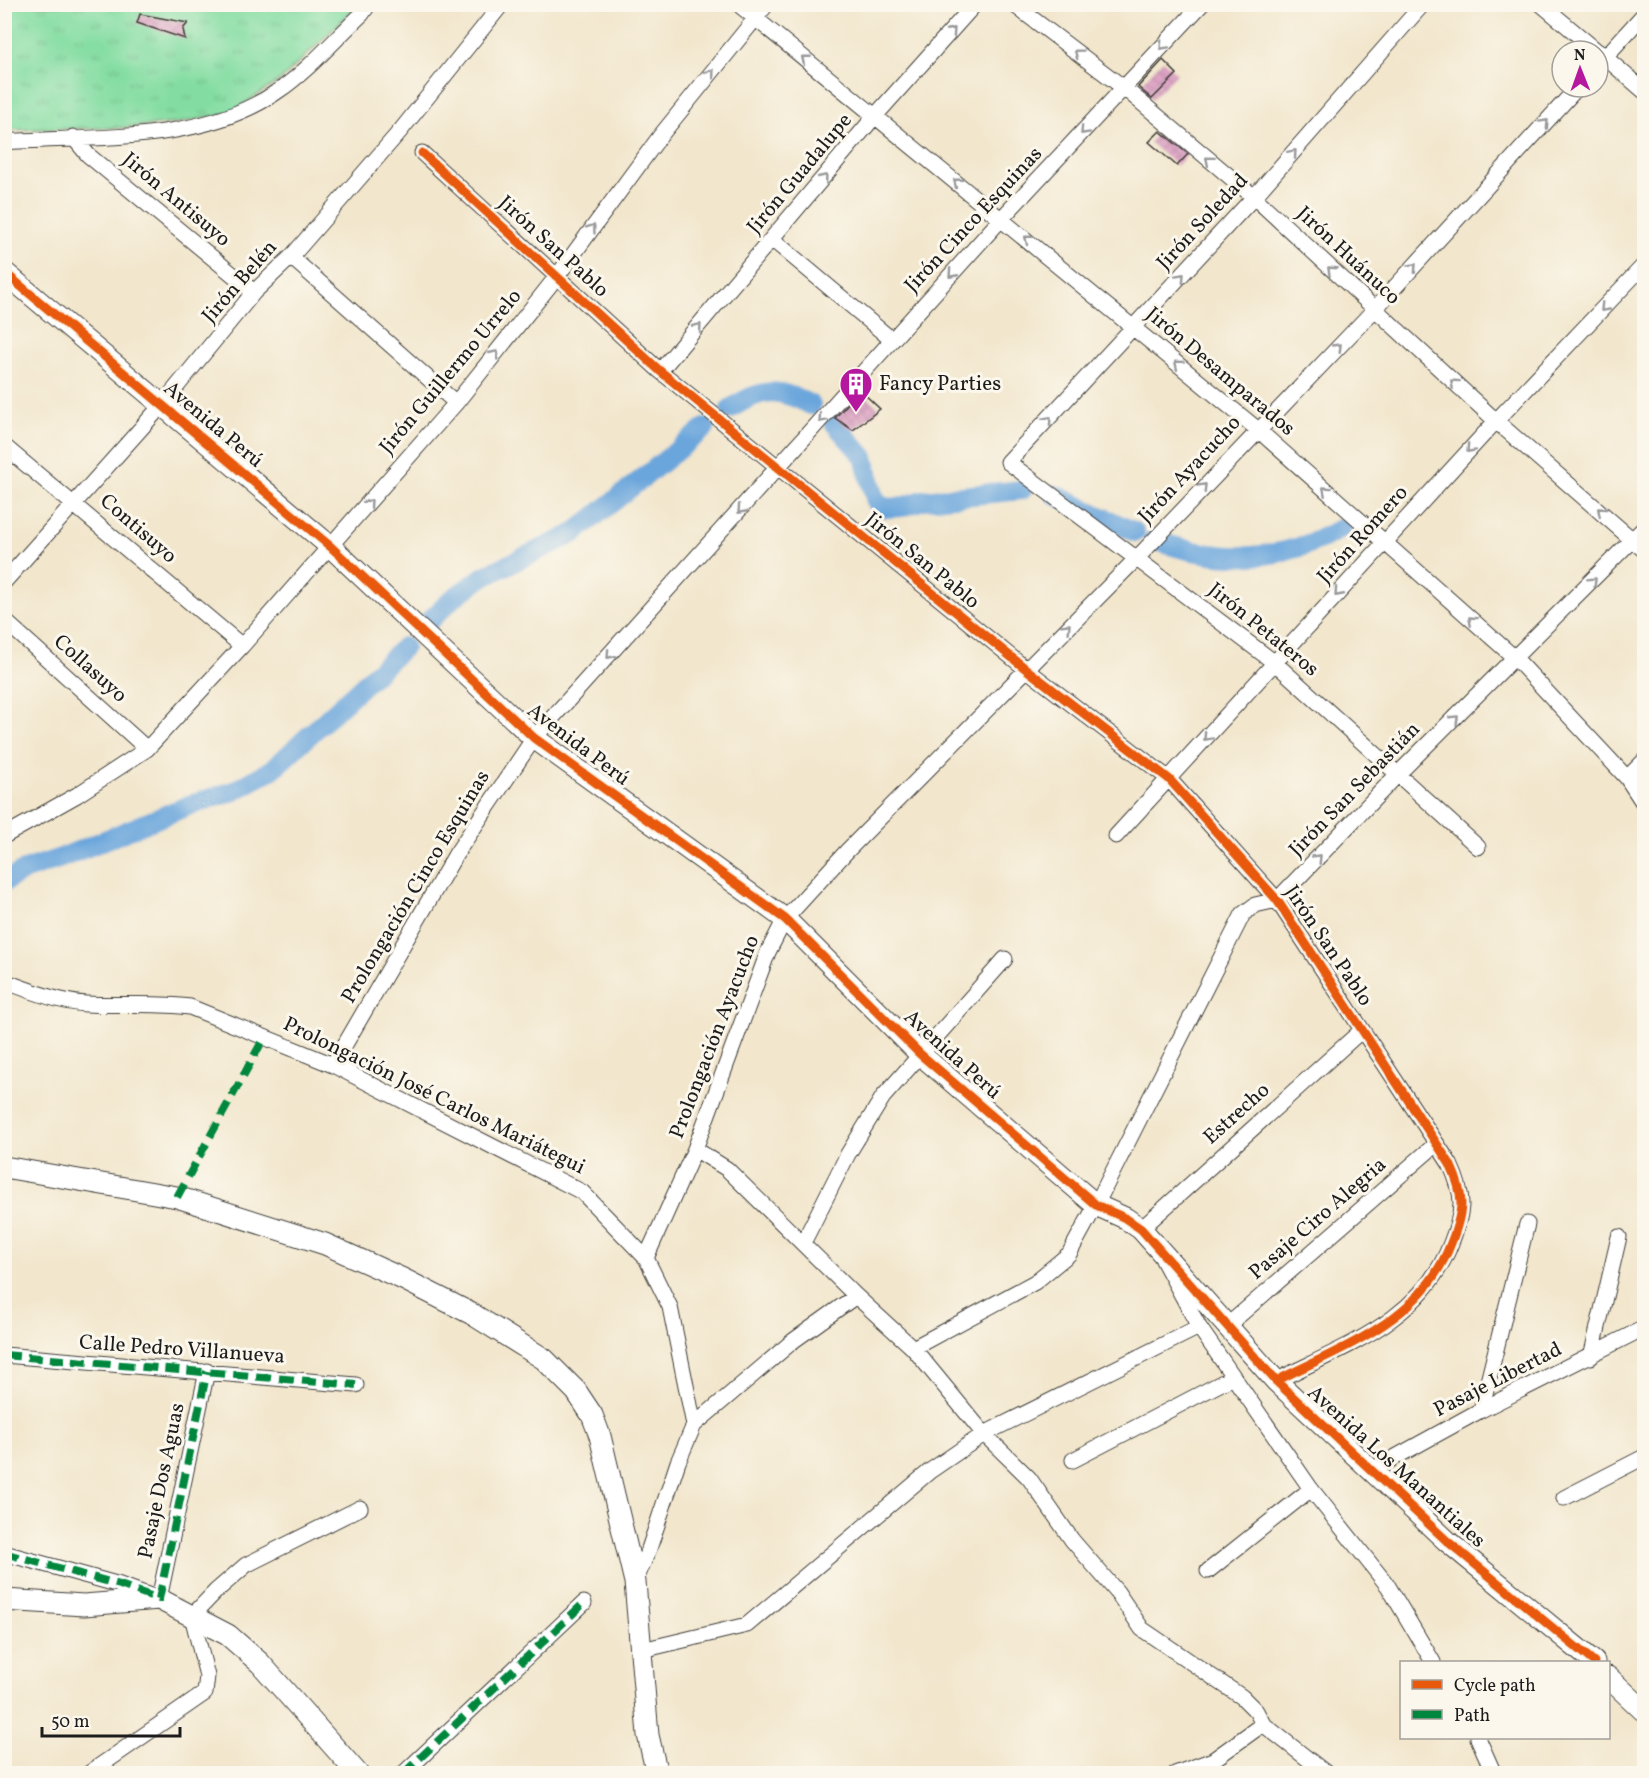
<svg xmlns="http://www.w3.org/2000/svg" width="1649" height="1778" viewBox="0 0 1649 1778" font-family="Vollkorn,serif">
	<defs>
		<pattern id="park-tufts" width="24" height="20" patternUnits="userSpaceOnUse" patternTransform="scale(1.5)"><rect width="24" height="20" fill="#83dda2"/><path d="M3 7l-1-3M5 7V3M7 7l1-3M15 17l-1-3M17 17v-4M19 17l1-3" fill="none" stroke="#71bd8b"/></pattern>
		<pattern id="building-cross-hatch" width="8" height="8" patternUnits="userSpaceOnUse" patternTransform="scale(1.5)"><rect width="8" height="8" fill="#da9ac0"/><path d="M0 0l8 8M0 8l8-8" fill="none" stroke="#ba84a4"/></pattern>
	</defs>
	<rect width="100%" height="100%" fill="#fbf7ec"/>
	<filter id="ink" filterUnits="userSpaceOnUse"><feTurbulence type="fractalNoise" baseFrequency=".0167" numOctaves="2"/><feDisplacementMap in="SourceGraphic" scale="12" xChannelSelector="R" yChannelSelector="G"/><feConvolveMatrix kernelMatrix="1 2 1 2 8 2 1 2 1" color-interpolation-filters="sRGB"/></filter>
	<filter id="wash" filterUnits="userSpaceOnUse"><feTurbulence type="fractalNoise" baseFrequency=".008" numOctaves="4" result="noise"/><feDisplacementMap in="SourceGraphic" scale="24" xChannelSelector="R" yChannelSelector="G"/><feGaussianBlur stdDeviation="1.35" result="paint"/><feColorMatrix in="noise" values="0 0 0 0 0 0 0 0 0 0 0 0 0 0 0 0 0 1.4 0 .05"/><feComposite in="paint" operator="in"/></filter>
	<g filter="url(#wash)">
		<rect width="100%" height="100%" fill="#f2e6cc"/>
		<!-- park -->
		<path fill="url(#park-tufts)" stroke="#507c5f" stroke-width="1.5" d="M4,5H358L281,80L230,113L180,123L121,128L5,130Z"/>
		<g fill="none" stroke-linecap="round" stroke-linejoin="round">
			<!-- canal -->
			<path stroke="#6ba6dc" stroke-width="20" d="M730,409C763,388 775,387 811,405
				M834,423L864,457L876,502L886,508L902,507L923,500L1022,490
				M1055,495L1135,532
				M1154,540C1220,563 1280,564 1342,528
				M427,623L452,599L484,576L573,534L705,428
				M4,882L25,870L61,858L190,805L234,791L273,769L404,647"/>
		</g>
		<g id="blocks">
			<!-- building -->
			<path fill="url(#building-cross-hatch)" d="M140,14L188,23L183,29L185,39L137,23Z
				M1163,60L1177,74L1152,99L1138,87Z
				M1160,131L1188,154L1177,166L1149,142Z
				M860,390L880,409L853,430L835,418Z"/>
		</g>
	</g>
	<g filter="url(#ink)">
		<use href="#blocks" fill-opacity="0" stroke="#3c3a36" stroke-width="1.5"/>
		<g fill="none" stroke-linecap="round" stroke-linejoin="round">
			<defs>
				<path id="street" d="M738,4L1257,429L1516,659L1627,778L1644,804
					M1013,4L1124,88L1254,197L1496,421L1644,550
					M1423,4L1254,197L1008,462L1275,663L1478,847
					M1541,4L1597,51
					M1599,52L1644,91
					M1598,65L1644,14
					M73,137L88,155L254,292
					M4,142C94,136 203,144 278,91C309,70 335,39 362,14L369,4
					M422,153L660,371L1026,669L1169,779L1277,900L1450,1164C1465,1196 1464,1210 1451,1243C1422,1321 1344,1346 1276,1381
					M773,240L892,340
					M291,257L456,403
					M660,371L875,116L975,4
					M4,446L242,646
					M4,582L161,406L254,292L291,257L401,130L502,4
					M4,620L147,749
					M1627,778L1644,761
					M4,836L77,795L147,749L242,646L456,403L558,275L661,135L767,4
					M1116,836L1496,421L1644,265
					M4,981C31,991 58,1002 86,1004C121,1006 155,1002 190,1007L333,1065L582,1192L646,1258L670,1307L694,1425
					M333,1065L456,854L534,738L1002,218L1202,4
					M695,1149L727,1169L856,1296L913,1348L984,1434L1029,1478L1072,1540L1117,1592L1142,1629L1242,1697L1256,1711L1263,1724L1327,1774
					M1141,1229L1362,1030
					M803,1243L848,1154L883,1097L1005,959
					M646,1258L695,1149L768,952L785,919L847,851L1137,558L1374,310L1578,87
					M1163,1260L1199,1327L1311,1489L1388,1586L1433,1662
					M1227,1326L1435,1145
					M913,1348L1035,1282L1069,1254L1096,1205L1243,914L1255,905L1277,900L1399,773L1644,528
					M4,1355L356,1385
					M1591,1357L1619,1237
					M1481,1410L1527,1224
					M1073,1460L1233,1377
					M1372,1470L1481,1410L1644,1328
					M1564,1498L1644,1457
					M4,1553L120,1585L159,1599L207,1371
					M1208,1571L1311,1489
					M635,1582L649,1549L678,1462L694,1425L793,1341L856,1296
					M642,1650L747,1625L930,1471L984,1434L1199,1327
					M1478,1738L1494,1774
					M88,1774L205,1693L207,1676L192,1616L216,1591L246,1565L360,1508
					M403,1774L584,1603
					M1175,1774L1213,1760L1263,1724"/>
				<path id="secondary" d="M4,272L331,547L534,738L785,919L920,1054L1096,1205L1125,1218L1141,1229L1276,1381L1447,1541L1594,1662
					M4,1167L177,1197L325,1244L403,1279L472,1314L544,1359L576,1391L592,1415L600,1436L635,1582L648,1735L657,1774
					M4,1600L84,1605L159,1599L228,1635L260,1663L358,1774
					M1608,1677L1644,1711"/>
			</defs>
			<!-- street casing -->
			<use href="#street" stroke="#3c3a36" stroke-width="17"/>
			<!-- secondary casing -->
			<use href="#secondary" stroke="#3c3a36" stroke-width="23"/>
			<!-- street -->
			<use href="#street" stroke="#fff" stroke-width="15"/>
			<!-- secondary -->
			<use href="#secondary" stroke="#fff" stroke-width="21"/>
			<!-- quiet -->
			<path stroke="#00873e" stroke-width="8" stroke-dasharray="15 8" stroke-linecap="butt" d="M177,1197L265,1036
				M4,1355L356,1385
				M4,1553L120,1585L159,1599L207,1371
				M403,1774L584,1603"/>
			<defs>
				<path id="cycleway" d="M422,153L660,371L1026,669L1169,779L1277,900L1450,1164C1465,1196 1464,1210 1451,1243C1422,1321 1344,1346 1276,1381
					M4,272L331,547L534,738L785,919L920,1054L1096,1205L1125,1218L1141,1229L1276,1381L1447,1541L1594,1662"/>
			</defs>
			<!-- cycleway casing -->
			<use href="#cycleway" stroke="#fbf7ec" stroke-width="13"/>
			<!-- cycleway -->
			<use href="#cycleway" stroke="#e8590c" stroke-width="9"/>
		</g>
		<!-- one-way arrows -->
		<defs><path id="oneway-chevron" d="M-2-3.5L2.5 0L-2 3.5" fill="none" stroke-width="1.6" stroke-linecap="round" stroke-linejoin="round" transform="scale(1.5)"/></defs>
		<g stroke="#999">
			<use href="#oneway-chevron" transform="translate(952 31) rotate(-48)"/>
			<use href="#oneway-chevron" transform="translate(1163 46) rotate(133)"/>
			<use href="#oneway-chevron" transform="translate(1078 53) rotate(-143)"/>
			<use href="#oneway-chevron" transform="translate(805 59) rotate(-141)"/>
			<use href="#oneway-chevron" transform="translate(711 73) rotate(-51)"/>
			<use href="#oneway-chevron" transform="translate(1545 123) rotate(-47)"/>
			<use href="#oneway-chevron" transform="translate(1084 131) rotate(133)"/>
			<use href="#oneway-chevron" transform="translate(1293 153) rotate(-49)"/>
			<use href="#oneway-chevron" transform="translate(1209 160) rotate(-140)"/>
			<use href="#oneway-chevron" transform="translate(824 178) rotate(-51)"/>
			<use href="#oneway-chevron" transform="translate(957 182) rotate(-141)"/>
			<use href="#oneway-chevron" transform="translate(592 228) rotate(-54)"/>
			<use href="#oneway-chevron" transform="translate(1028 239) rotate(-141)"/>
			<use href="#oneway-chevron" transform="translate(1413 267) rotate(-47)"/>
			<use href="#oneway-chevron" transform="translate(1331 270) rotate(-137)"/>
			<use href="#oneway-chevron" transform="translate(952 274) rotate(132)"/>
			<use href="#oneway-chevron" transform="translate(1181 277) rotate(-47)"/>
			<use href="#oneway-chevron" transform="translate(1604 308) rotate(134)"/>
			<use href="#oneway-chevron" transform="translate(698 327) rotate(-49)"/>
			<use href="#oneway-chevron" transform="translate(1338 347) rotate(-46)"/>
			<use href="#oneway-chevron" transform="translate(495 354) rotate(-51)"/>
			<use href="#oneway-chevron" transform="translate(1178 364) rotate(-140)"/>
			<use href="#oneway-chevron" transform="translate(1454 383) rotate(-138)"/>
			<use href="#oneway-chevron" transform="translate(822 419) rotate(131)"/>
			<use href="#oneway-chevron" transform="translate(1048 420) rotate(-47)"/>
			<use href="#oneway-chevron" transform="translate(1470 449) rotate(133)"/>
			<use href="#oneway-chevron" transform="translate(1203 487) rotate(-47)"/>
			<use href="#oneway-chevron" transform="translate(1326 490) rotate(-138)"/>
			<use href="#oneway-chevron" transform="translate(369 503) rotate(-49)"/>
			<use href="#oneway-chevron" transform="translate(741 510) rotate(132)"/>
			<use href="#oneway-chevron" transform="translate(1601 511) rotate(-139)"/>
			<use href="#oneway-chevron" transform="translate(1593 581) rotate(-45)"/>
			<use href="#oneway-chevron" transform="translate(1338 593) rotate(132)"/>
			<use href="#oneway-chevron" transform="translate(1472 620) rotate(-138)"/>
			<use href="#oneway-chevron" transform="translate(1067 627) rotate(-45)"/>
			<use href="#oneway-chevron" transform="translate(610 655) rotate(132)"/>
			<use href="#oneway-chevron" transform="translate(1455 719) rotate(-44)"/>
			<use href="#oneway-chevron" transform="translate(1207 737) rotate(133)"/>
			<use href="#oneway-chevron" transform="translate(1318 858) rotate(-46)"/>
		</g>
	</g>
	<!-- icons -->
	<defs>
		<symbol id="building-pin" viewBox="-11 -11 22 30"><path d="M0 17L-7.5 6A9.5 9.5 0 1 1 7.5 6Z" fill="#b5179e" stroke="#fbf7ec"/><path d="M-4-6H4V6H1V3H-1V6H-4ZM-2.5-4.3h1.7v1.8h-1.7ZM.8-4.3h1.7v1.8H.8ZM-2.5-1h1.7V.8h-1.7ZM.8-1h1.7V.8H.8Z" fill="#fff"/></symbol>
	</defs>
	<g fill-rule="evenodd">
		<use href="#building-pin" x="837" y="365" width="38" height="52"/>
	</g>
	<g text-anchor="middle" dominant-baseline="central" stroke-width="6" stroke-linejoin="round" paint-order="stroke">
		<!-- street labels -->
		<g font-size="21" fill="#1c1c1c" stroke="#fbf7ec">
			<text transform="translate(800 174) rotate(-50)">Jirón Guadalupe</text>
			<text transform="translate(176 200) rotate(40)">Jirón Antisuyo</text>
			<text transform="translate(974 220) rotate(-47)">Jirón Cinco Esquinas</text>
			<text transform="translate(1203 222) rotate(-47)">Jirón Soledad</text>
			<text transform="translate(553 247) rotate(42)">Jirón San Pablo</text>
			<text transform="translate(1348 256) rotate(43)">Jirón Huánuco</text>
			<text transform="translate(240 282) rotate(-49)">Jirón Belén</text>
			<text transform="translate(451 372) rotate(-50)">Jirón Guillermo Urrelo</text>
			<text transform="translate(1220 372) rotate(40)">Jirón Desamparados</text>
			<text transform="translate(213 425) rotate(40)">Avenida Perú</text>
			<text transform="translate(1190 470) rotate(-47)">Jirón Ayacucho</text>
			<text transform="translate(138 529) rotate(41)">Contisuyo</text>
			<text transform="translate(1363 535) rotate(-48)">Jirón Romero</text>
			<text transform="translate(922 561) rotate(39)">Jirón San Pablo</text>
			<text transform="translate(1263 630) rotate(39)">Jirón Petateros</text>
			<text transform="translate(90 669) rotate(42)">Collasuyo</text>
			<text transform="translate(578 745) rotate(37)">Avenida Perú</text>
			<text transform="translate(1355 790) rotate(-46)">Jirón San Sebastián</text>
			<text transform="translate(416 887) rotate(-59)">Prolongación Cinco Esquinas</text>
			<text transform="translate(1328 946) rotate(56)">Jirón San Pablo</text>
			<text transform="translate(715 1037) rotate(-69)">Prolongación Ayacucho</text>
			<text transform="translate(952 1055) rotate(42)">Avenida Perú</text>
			<text transform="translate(434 1096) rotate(26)">Prolongación José Carlos Mariátegui</text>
			<text transform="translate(1237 1114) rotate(-42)">Estrecho</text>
			<text transform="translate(1318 1219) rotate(-41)">Pasaje Ciro Alegria</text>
			<text transform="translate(182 1350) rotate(4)">Calle Pedro Villanueva</text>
			<text transform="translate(1498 1380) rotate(-27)">Pasaje Libertad</text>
			<text transform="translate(1396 1467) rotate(42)">Avenida Los Manantiales</text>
			<text transform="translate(162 1481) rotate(-78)">Pasaje Dos Aguas</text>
		</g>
		<!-- poi labels -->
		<g font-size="21" fill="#1c1c1c" stroke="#fbf7ec" text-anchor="start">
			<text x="879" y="384">Fancy Parties</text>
		</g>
	</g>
	<!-- margin -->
	<rect width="1649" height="1778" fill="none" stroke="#fbf7ec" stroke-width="24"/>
	<!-- legend -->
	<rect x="1400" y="1661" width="210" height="78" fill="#fbf7ec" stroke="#a29f99" stroke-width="1.5"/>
	<rect x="1412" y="1680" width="30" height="9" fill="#e8590c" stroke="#a29f99" stroke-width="1.5"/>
	<text x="1454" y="1691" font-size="18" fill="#1c1c1c">Cycle path</text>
	<rect x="1412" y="1710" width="30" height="9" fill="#00873e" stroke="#a29f99" stroke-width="1.5"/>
	<text x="1454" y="1721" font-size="18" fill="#1c1c1c">Path</text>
	<!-- north arrow -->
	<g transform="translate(1580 69) rotate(359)"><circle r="28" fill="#fbf7ec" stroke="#a29f99" stroke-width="1.5"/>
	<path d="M0-4.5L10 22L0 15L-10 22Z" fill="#b5179e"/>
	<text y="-9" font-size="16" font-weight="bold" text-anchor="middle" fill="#1c1c1c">N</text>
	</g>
	<!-- scale -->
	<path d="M42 1727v9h138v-9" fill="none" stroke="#1c1c1c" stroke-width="3"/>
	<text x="51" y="1727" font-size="18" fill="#1c1c1c" stroke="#fbf7ec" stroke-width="4.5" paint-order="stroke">50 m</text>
</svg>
